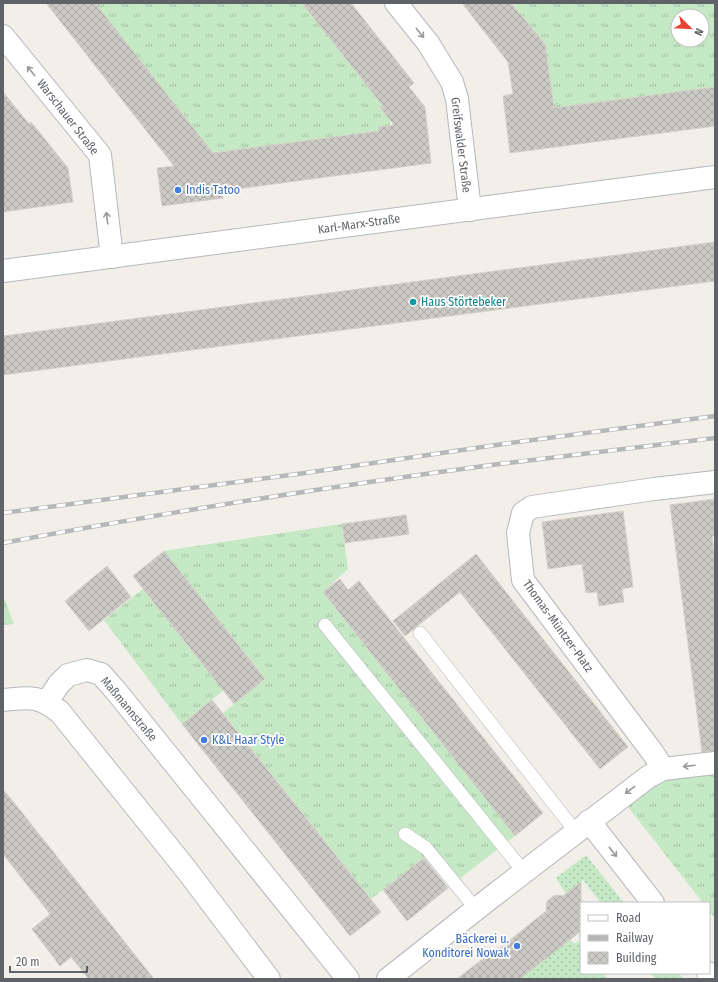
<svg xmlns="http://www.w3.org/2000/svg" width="718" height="982" viewBox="0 0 718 982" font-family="'Fira Sans Condensed',sans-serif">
	<defs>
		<pattern id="grass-tufts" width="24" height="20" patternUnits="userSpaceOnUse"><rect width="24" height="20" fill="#c5e8c5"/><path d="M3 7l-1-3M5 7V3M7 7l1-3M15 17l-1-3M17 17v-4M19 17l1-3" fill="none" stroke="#a3c0a4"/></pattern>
		<pattern id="garden-dots" width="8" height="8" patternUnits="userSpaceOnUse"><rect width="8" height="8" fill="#c5e8c5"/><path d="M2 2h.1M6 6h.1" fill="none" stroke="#a3c0a4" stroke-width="1.8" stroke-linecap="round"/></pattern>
		<pattern id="building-cross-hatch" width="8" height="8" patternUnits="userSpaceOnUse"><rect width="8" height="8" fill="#cccac5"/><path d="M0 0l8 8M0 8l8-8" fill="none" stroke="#a9a8a4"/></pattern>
	</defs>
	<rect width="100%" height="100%" fill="#f1efe8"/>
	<!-- grass -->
	<path fill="url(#grass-tufts)" fill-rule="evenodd" d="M95,3H302L383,106L380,108L390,119V126L379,131L216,161Z
		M512,3H715V87L535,111L544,43ZM678,16H702V40H678Z
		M342,524L348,569L323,592L515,836L449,887L425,857L371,899L223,713L265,679L164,551Z
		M143,589L224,690L182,724L104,620Z
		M3,595L14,624L3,625Z
		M715,771V918L709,911V903H703L625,803L656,779Z"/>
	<!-- garden -->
	<path fill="url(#garden-dots)" d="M586,855L624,903H601L583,880L566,894L556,878Z
		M565,933L574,944L578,941L581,945V973H603L608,979H520L567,942Z
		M651,973H679L683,979H655Z"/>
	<!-- building -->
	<path fill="url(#building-cross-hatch)" stroke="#d6d1c6" d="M46,3H95L213,153L379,131L378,127L394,125L380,107L383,106L302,3H351L414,83L409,87L425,107L431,163L222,191L223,198L162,206L157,168L174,166Z
		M462,3H511L545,44L554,108L715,87V126L510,153L503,96L513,94L508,62Z
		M3,92L29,124L31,122L68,168L73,202L3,212Z
		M715,242V281L3,375V336Z
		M715,499V536H712L715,562V751L702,752L670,505Z
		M623,511L633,587L622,589L624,602L599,606L597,592L586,593L582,564L548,569L542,522Z
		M406,515L409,534L345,543L342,524Z
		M164,551L265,679L234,704L133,576Z
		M476,554L628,747L600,769L460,592L405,636L393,621Z
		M107,566L131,597L89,631L65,601Z
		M340,579L348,590L359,581L543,813L515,836L323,592Z
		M212,700L381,912L350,936L182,724Z
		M3,789L82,888L154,979H89L71,957L60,966L32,929L50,914L3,854Z
		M424,858L448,888L407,921L383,890Z
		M581,882V931L520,979H457L498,947L499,949L546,911L547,901L555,895L563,896Z"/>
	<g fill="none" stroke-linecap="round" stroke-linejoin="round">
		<defs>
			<path id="service" d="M325,625L524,872
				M420,633L576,832
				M405,834L426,848L476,909"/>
			<path id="minor" d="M396,3L428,43L452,82L457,99L470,210
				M3,36L100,155L112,257
				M3,700C27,698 37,694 58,711
				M47,702L59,684L68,675L87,670L101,674L116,691L348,979
				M663,769L653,753L523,580L518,533L523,513L532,507L654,489L715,482
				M589,821L653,903
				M185,868L269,979
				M708,973L713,979
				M388,979L489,899L648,777L663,769L715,763"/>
			<path id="tertiary" d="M3,271L715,177
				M59,711L185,868"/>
		</defs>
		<!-- service casing -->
		<use href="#service" stroke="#b5b8bc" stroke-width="14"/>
		<!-- minor casing -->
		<use href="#minor" stroke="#b5b8bc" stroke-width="24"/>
		<!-- tertiary casing -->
		<use href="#tertiary" stroke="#b5b8bc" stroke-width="24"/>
		<!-- service -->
		<use href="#service" stroke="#fff" stroke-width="13"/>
		<!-- minor -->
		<use href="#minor" stroke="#fff" stroke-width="22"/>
		<!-- tertiary -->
		<use href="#tertiary" stroke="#fff" stroke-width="22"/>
		<defs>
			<path id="rail" d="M3,513L305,473L503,444L715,416
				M3,543C168,512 333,486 499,464C571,455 643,447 715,438"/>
		</defs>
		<!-- rail casing -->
		<use href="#rail" stroke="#b6b7b8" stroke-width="4.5"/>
		<!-- rail -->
		<use href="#rail" stroke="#fff" stroke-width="3" stroke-dasharray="9" stroke-linecap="butt"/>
	</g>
	<!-- one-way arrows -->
	<defs><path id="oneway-shaft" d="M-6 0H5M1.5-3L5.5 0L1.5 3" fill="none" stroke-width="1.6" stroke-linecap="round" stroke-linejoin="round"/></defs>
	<g stroke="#979a9d">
		<use href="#oneway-shaft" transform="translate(420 33) rotate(51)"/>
		<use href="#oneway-shaft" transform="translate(31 71) rotate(-129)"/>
		<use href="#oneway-shaft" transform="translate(107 218) rotate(-97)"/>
		<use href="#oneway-shaft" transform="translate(689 766) rotate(173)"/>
		<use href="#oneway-shaft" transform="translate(630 790) rotate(143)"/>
		<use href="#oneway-shaft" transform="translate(613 852) rotate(52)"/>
	</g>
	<!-- markers -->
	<g fill="#3f7fe0" stroke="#fff" stroke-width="1.5">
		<circle cx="178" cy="190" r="4"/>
		<circle cx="204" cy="740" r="4"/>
		<circle cx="517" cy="946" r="4"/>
	</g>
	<circle fill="#0f9aa8" stroke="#fff" stroke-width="1.5" cx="413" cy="302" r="4"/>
	<g text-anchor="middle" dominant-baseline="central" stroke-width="3.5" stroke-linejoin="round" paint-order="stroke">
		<!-- street labels -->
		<g font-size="12" fill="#5f6368" stroke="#fff">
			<text transform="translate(68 117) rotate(52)">Warschauer Straße</text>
			<text transform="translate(461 145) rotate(83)">Greifswalder Straße</text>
			<text transform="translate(359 224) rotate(-8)">Karl-Marx-Straße</text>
			<text transform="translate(558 626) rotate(54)">Thomas-Müntzer-Platz</text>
			<text transform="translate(129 709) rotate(50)">Maßmannstraße</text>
		</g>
		<!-- shop labels -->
		<g font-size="12" fill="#366cbe" stroke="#fff" text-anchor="start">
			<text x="186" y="190">Indis Tatoo</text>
			<text x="212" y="740">K&amp;L Haar Style</text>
			<text x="509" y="939" text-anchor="end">Bäckerei u.<tspan x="509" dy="14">Konditorei Nowak</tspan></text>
		</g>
		<!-- culture labels -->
		<g font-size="12" fill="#0d838f" stroke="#fff" text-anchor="start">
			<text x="421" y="302">Haus Störtebeker</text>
		</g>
	</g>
	<!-- border -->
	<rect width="718" height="982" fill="none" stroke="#5f6368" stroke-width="8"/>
	<!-- legend -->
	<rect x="580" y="902" width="130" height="72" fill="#ffffff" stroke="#bfc1c3"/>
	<rect x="588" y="915" width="20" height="6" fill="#ffffff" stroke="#bfc1c3"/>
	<text x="616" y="922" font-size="12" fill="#5f6368">Road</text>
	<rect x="588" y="935" width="20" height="6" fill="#b6b7b8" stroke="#bfc1c3"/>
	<text x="616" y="942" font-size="12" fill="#5f6368">Railway</text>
	<rect x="588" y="952" width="20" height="12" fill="url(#building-cross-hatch)" stroke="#bfc1c3"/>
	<text x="616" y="962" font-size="12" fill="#5f6368">Building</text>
	<!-- north arrow -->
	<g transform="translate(690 28) rotate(114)"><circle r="19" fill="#ffffff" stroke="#bfc1c3"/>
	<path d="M0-3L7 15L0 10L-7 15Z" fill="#ea4335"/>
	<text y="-6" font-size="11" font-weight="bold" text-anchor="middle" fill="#5f6368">N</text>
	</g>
	<!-- scale -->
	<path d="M10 966v6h77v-6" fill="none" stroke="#5f6368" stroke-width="2"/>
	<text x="16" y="966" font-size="12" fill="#5f6368" stroke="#ffffff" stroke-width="3" paint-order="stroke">20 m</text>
</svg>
